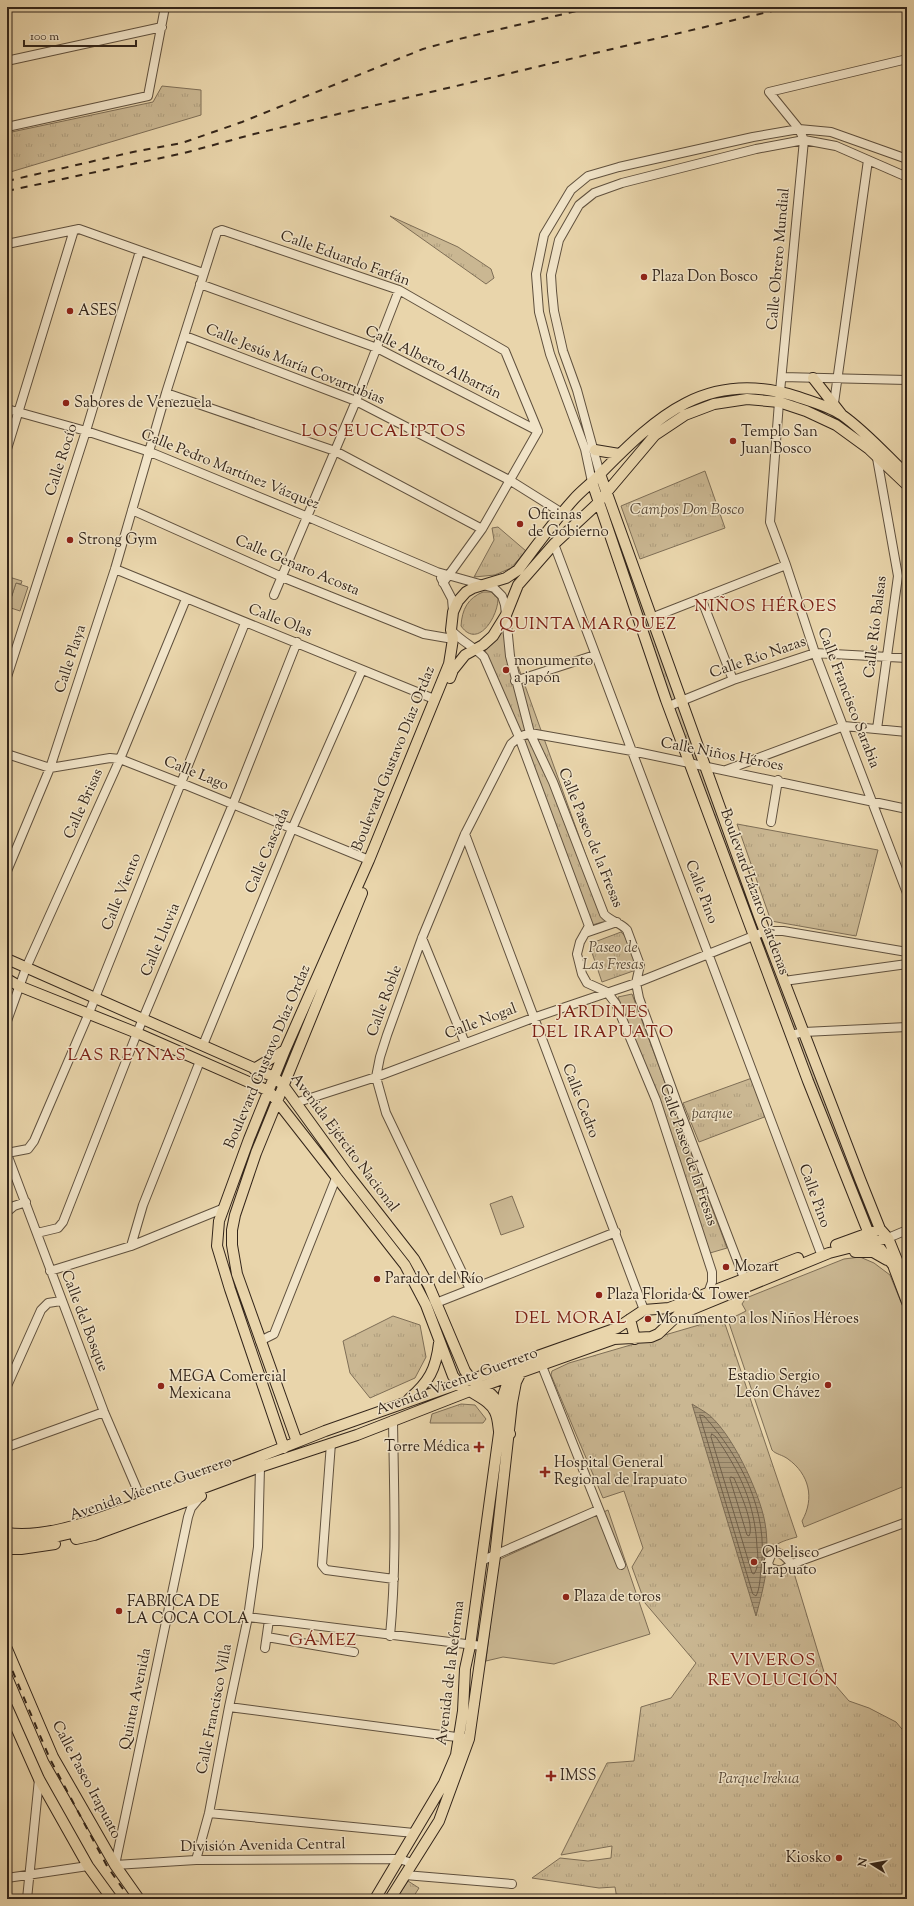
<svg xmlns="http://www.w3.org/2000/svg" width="914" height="1906" viewBox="0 0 914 1906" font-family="'Sorts Mill Goudy',serif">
	<defs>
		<pattern id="park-tufts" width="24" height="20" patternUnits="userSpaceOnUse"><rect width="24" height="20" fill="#cab792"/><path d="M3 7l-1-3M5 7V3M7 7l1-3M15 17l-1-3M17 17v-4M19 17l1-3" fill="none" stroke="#ae9d7d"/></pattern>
		<pattern id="water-rules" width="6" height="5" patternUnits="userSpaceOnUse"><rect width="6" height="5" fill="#ab997a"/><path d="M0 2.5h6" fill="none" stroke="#8c7d63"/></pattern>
	</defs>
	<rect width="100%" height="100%" fill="#e9d5ab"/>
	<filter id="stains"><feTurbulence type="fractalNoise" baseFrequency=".005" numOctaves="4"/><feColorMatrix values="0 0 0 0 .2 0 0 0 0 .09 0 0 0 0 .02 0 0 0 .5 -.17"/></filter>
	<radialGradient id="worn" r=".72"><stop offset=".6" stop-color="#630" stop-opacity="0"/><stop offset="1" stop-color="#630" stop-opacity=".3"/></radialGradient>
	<!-- green -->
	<path fill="#cab792" stroke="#7e6e56" d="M16,583L28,587L20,611L8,607Z
		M512,1196L524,1227L501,1235L490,1204Z
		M860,1257L874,1263L890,1275L907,1317V1485L804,1527L802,1521C815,1498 809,1474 788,1459C783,1455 775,1454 772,1450L728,1320L746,1311L742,1304L746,1298L844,1259Z
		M608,1510L650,1634L554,1664L503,1657L486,1661L498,1560Z"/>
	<!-- park -->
	<path fill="url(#park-tufts)" stroke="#7e6e56" d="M162,86L201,90V115L7,173V133L153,102Z
		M390,216L458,247L491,269L494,278L486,284Z
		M705,471L725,528L640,559L621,506Z
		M614,518L760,924L752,929L605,521Z
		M498,527L526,551L511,568L495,575L474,577L494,540L492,528Z
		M9,577L22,581L21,584L16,583L8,608L7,582Z
		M483,592H491L498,599C498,616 478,650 461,626C462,609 468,598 483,592Z
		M504,627L609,920L589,926L485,650Z
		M737,824L878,850L856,936L771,921Z
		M621,932C629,939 638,960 636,970L602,982L590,947L592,943Z
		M763,937L876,1222L869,1225L757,940Z
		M632,994L727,1248L710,1253L618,997Z
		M752,1078L767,1116L699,1142L683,1103Z
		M393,1316L420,1325L426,1357L415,1378L370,1398L350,1373L343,1341Z
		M723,1318L797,1537C776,1543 769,1545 767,1568L774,1575L794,1573L824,1672L849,1701L869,1708L896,1722L907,1735V1899H617L615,1887L599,1888L532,1878L560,1858L588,1861L611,1858L612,1846L561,1855L607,1763L634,1761L641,1707L671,1698L696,1663L645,1603L632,1567L643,1548L624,1491L603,1498L551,1375L552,1371L569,1363Z
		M461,1404L475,1405L486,1419L483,1423H430L432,1414Z
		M408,1881L419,1888L412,1899H396Z"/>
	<!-- water -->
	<path fill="url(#water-rules)" stroke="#7b6b54" d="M692,1404C696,1407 701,1409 705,1412C730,1428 760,1493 765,1523C767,1533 767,1545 767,1556C767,1576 761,1597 756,1616Z"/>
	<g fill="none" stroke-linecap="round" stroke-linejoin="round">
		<!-- shore -->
		<path stroke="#6f5f4a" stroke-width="1" d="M700,1415L704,1416C741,1457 769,1512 761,1569C760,1577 760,1589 756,1596L753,1594Z
			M712,1434L716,1437C740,1472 755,1504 757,1547C758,1555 759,1567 754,1574L752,1573L711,1437Z
			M731,1477L734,1478C739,1490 755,1525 749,1536L747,1535L730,1479Z"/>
		<defs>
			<path id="minor" d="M7,59L11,60L162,27
				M907,59L769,92L799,129L804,140L779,402L770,522L786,565L815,653L907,893
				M7,127L148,96L165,7
				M7,244L79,229L203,273
				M200,284L377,348L538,431
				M185,336L356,401L511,481L562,513
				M782,377L907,380
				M166,393L335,451L482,529
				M834,403L868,160
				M7,409L86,431L150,452L308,517L437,572L494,588L502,596L505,605L510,656L530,733L553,782L604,914C611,922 620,922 627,930L640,965L636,983L639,998L680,1111L744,1278
				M7,449L74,230
				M600,474L577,390L563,351L554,311L552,291L551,275L559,240L579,205L594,193L622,183L756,149L804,140L836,146L907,177
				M592,482L585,449L550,354L539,312L536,274L544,235L571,190L588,176L619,167L753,137L799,129L831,132L907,159
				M132,510L282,577L424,634L453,639
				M554,544L820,1251
				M115,569L434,699
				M441,578L452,599L453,611
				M443,583L482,529L538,431
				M274,595L356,401L399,290
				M701,598L733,680
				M651,618L786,565
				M451,630C461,641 474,647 484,657L519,737L589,926L580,942L577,954L582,974L587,983L607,992L616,1004L656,1100L712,1272V1282L708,1293
				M7,677L86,431L140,251
				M515,681L595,655
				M669,706L733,680L815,653L907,658
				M877,729L898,576L877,458
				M7,754L50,768L110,758L120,759L181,783L369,860
				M726,770L844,726L907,732
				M771,822L778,780
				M465,834L644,1310
				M7,871L50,768L115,569L166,393L217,232L222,230L399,290L505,351L538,431
				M585,933L617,922
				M422,938L465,1043
				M784,981L907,964
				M7,1021L26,968L120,759L186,599
				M791,1035L804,1032L907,1027
				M203,1045L292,829L362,670
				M295,1103L376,1077L533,1018L636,983L766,931H783L907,952
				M7,1153L28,1149L34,1141L89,1013L245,623
				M7,1154L104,1412L140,1496
				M7,1212L14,1206L26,1202
				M37,1233L58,1228L63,1222L137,1033L233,804L297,642
				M888,1238L907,1230
				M131,1246L143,1205L200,1061
				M50,1271L131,1246L222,1209
				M470,1289L386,1113L376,1077L380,1057L387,1035L422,938L465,834L511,744L519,737L530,733L632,751L907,809
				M436,1303L616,1232
				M260,1341L274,1334L336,1178
				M542,1366L621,1565
				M7,1386L41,1310L48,1303L61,1301
				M331,1443L322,1565L326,1570L394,1579
				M7,1447L104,1412
				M201,1496L191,1508L188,1517L115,1865L196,1860L399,1859L412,1863
				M481,1561L598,1510
				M792,1564L784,1556L777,1552L771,1555L768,1563L770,1568L781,1571L792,1564L907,1522
				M248,1617L482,1646
				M390,1636C397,1564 394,1493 393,1420
				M267,1637L354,1652
				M265,1648L269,1620
				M229,1707L464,1738
				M209,1813L414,1833
				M196,1860L209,1813L229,1707L248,1617L258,1547L260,1467
				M405,1875L512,1884
				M7,1878L88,1866
				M27,1899L39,1779"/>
			<path id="major" d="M813,378L842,415
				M595,450L619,454
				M600,474L759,916L860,1179L880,1229L888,1238L901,1270
				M592,482L666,700L808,1081L869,1234L893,1265L907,1302
				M450,678L453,670L465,655L483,645L493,636L506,615L518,585L554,544L595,506L655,435L685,415L714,404L747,399L779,402L806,411L836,425L869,449L907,485
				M7,959L274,1077L283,1085L346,1172L414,1259L429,1286L465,1371C473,1384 489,1388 497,1401C504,1410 506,1423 510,1434
				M7,979L19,986L137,1033L269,1091L405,1265L426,1305L453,1376C464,1393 489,1397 495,1412C498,1418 498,1425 499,1431
				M254,1069L285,1050
				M836,1245L880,1229
				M855,1252H873L887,1260
				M630,1319L635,1339
				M409,1399C429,1382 436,1369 439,1343
				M502,1410L504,1393L511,1373
				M297,1442L237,1274L232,1245V1230L235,1215L256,1153L362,893
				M284,1448L230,1289L217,1246L219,1221L249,1139L285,1050L369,860L449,664L453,639L451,630L453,612L458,601L466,592L473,588L506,578L518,570C536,546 554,521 574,499C582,490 592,483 600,474C657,416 707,369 795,396C810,401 829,406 842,415C866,432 886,455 907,475
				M7,1533C56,1541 136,1504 182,1486C230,1468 278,1450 325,1431L617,1328L644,1310L669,1308L798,1258
				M76,1539L94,1535L201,1496
				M7,1541L25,1542L46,1539L98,1527L260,1467L357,1435L480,1387L614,1339L651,1337L658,1334L678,1315L829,1253L888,1238
				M7,1549H21L55,1544
				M7,1649L53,1757L115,1865L139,1899
				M7,1707L39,1779L88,1866L112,1899
				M375,1899L444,1783L456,1755L463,1711L465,1669L470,1646L500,1426
				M390,1899L439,1821L469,1739L495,1556L512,1403L516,1382L521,1372"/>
		</defs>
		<!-- minor casing -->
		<use href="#minor" stroke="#60513e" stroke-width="10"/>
		<!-- major casing -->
		<use href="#major" stroke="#33251a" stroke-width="12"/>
		<!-- minor -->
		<use href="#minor" stroke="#f1e4c8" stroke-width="8"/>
		<!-- major -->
		<use href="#major" stroke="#e9d5ab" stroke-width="10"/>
		<!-- rail -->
		<path stroke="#33251a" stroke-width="2" stroke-dasharray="7 7" stroke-linecap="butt" d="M7,181L133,152L182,143L242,122L423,49L455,40L593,7
			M7,191L184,153L254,134L789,7
			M7,1658L50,1759L107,1866L130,1899"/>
	</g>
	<!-- markers -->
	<g fill="#8f2418" stroke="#f1e4c8" stroke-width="1.5">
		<circle cx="644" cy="277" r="4"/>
		<circle cx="70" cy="311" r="4"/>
		<circle cx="66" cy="403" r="4"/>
		<circle cx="733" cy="441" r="4"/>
		<circle cx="520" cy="524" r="4"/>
		<circle cx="70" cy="540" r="4"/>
		<circle cx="506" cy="670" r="4"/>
		<circle cx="726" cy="1267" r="4"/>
		<circle cx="377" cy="1279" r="4"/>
		<circle cx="599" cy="1295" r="4"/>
		<circle cx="648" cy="1319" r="4"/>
		<circle cx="828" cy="1385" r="4"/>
		<circle cx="161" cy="1386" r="4"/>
		<path d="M477 1441h4v4h4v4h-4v4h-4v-4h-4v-4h4z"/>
		<path d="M543 1466h4v4h4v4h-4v4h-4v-4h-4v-4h4z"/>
		<circle cx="754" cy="1562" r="4"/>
		<circle cx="566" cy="1597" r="4"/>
		<circle cx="119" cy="1611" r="4"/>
		<path d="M549 1770h4v4h4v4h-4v4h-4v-4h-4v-4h4z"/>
		<circle cx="839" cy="1858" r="4"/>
	</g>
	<g text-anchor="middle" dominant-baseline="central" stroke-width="3" stroke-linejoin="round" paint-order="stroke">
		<!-- street labels -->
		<g font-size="15" fill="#33251a" stroke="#f1e4c8">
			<text transform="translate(345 259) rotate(20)">Calle Eduardo Farfán</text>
			<text transform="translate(779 259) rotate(-85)">Calle Obrero Mundial</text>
			<text transform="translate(433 363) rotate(26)">Calle Alberto Albarrán</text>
			<text transform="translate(295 365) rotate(22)">Calle Jesús María Covarrubias</text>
			<text transform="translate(62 460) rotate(-72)">Calle Rocío</text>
			<text transform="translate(230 470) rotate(22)">Calle Pedro Martínez Vázquez</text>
			<text transform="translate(297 566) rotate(23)">Calle Genaro Acosta</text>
			<text transform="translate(280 621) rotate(21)">Calle Olas</text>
			<text transform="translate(876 627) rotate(-83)">Calle Río Balsas</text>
			<text transform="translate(758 658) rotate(-19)">Calle Río Nazas</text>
			<text transform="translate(71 659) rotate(-72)">Calle Playa</text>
			<text transform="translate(848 698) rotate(69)">Calle Francisco Sarabia</text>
			<text transform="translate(722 755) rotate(11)">Calle Niños Héroes</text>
			<text transform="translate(394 759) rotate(-68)">Boulevard Gustavo Díaz Ordaz</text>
			<text transform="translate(196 774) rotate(22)">Calle Lago</text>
			<text transform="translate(84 804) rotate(-66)">Calle Brisas</text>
			<text transform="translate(590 838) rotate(68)">Calle Paseo de la Fresas</text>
			<text transform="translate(268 851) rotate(-67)">Calle Cascada</text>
			<text transform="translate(122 892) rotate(-68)">Calle Viento</text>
			<text transform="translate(701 892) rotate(69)">Calle Pino</text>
			<text transform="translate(754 892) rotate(70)">Boulevard Lázaro Cárdenas</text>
			<text transform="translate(161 940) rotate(-67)">Calle Lluvia</text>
			<text transform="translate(385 1001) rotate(-70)">Calle Roble</text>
			<text transform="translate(481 1022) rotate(-21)">Calle Nogal</text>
			<text transform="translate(268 1057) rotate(-67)">Boulevard Gustavo Díaz Ordaz</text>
			<text transform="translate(580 1101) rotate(69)">Calle Cedro</text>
			<text transform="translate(344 1143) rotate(53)">Avenida Ejército Nacional</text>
			<text transform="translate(688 1155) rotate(71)">Calle Paseo de la Fresas</text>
			<text transform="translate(814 1196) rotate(70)">Calle Pino</text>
			<text transform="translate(84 1321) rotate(69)">Calle del Bosque</text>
			<text transform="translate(457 1382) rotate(-20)">Avenida Vicente Guerrero</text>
			<text transform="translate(151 1489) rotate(-19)">Avenida Vicente Guerrero</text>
			<text transform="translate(451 1673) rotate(-83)">Avenida de la Reforma</text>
			<text transform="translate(136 1699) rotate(-78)">Quinta Avenida</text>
			<text transform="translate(215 1709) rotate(-79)">Calle Francisco Villa</text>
			<text transform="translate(86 1780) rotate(62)">Calle Paseo Irapuato</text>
			<text transform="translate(263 1846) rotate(-1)">División Avenida Central</text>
		</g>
		<!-- poi labels -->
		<g font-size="15" fill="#33251a" stroke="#f1e4c8" text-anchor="start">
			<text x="652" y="277">Plaza Don Bosco</text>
			<text x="78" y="311">ASES</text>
			<text x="74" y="403">Sabores de Venezuela</text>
			<text x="741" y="432">Templo San<tspan x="741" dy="17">Juan Bosco</tspan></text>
			<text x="528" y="515">Oficinas<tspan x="528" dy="17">de Gobierno</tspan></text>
			<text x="78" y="540">Strong Gym</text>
			<text x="514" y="661">monumento<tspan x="514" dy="17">a japón</tspan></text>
			<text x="734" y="1267">Mozart</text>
			<text x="385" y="1279">Parador del Río</text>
			<text x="607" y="1295">Plaza Florida &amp; Tower</text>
			<text x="656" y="1319">Monumento a los Niños Héroes</text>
			<text x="820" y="1376" text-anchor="end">Estadio Sergio<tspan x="820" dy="17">León Chávez</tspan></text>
			<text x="169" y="1377">MEGA Comercial<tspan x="169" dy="17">Mexicana</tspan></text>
			<text x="470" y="1447" text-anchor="end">Torre Médica</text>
			<text x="554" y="1463">Hospital General<tspan x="554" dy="17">Regional de Irapuato</tspan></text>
			<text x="762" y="1553">Obelisco<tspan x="762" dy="17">Irapuato</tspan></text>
			<text x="574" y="1597">Plaza de toros</text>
			<text x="127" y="1602">FABRICA DE<tspan x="127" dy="17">LA COCA COLA</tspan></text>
			<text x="560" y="1776">IMSS</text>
			<text x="831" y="1858" text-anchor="end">Kiosko</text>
		</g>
		<!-- park labels -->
		<g font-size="15" font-style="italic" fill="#594a38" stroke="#f1e4c8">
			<text x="687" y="510">Campos Don Bosco</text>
			<text x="613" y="948">Paseo de<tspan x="613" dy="17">Las Fresas</tspan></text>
			<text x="712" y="1114">parque</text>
			<text x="759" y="1779">Parque Irekua</text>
		</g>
		<!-- quarter labels -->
		<g font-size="17" letter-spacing="1" fill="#7a1f14" stroke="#f1e4c8">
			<text x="384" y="432">LOS EUCALIPTOS</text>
			<text x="766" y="607">NIÑOS HÉROES</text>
			<text x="588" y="625">QUINTA MARQUEZ</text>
			<text x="603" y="1013">JARDINES<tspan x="603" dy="20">DEL IRAPUATO</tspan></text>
			<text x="127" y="1056">LAS REYNAS</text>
			<text x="571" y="1319">DEL MORAL</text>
			<text x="323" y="1641">GÁMEZ</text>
			<text x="773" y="1661">VIVEROS<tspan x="773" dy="20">REVOLUCIÓN</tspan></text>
		</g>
	</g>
	<!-- margin -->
	<rect width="914" height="1906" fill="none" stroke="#e9d5ab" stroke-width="24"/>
	<rect x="8" y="8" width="898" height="1890" fill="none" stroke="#33251a" stroke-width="2"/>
	<rect x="12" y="12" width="890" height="1882" fill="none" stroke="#33251a"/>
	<!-- north arrow -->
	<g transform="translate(872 1864) rotate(281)" stroke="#f1e4c8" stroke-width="3" paint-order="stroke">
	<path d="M0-3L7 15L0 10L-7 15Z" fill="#33251a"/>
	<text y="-6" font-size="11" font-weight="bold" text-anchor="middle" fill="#33251a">N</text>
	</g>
	<!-- scale -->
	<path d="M24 40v6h112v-6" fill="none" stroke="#33251a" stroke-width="2"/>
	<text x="30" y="40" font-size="12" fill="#33251a" stroke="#f1e4c8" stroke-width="3" paint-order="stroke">100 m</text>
	<rect width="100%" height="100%" filter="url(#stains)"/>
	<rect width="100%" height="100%" fill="url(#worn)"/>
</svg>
